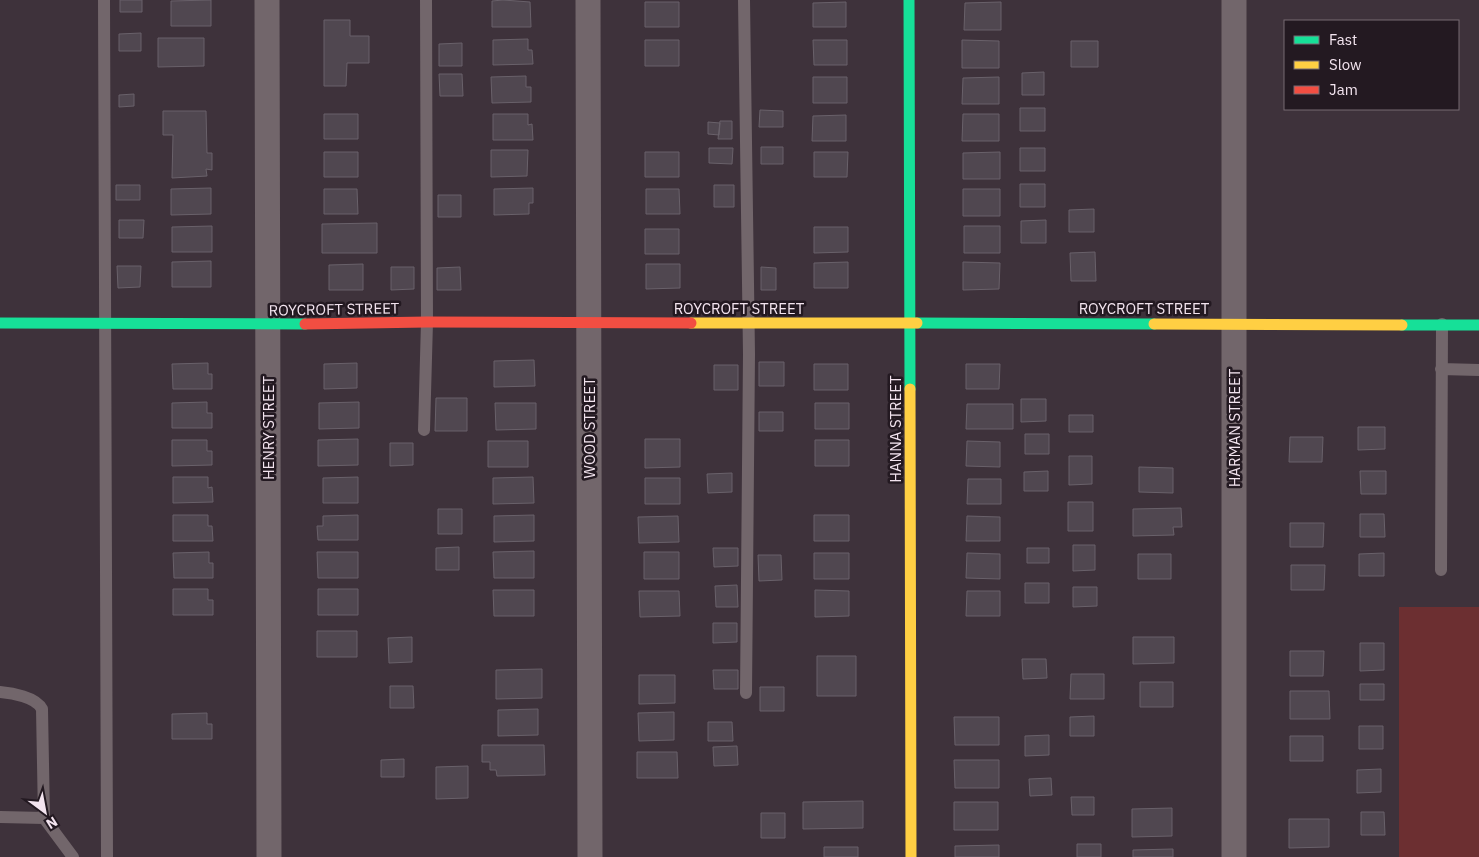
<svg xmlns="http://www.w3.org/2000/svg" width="1479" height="857" viewBox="0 0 1479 857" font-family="'IBM Plex Sans',sans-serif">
	<rect width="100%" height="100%" fill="#3e323b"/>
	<!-- green -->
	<path fill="#6c2f31" d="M1399,607H1479V857H1399Z"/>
	<!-- building -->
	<path fill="#504750" stroke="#69616a" d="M120,0H142V12H120Z
		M211,0V26H171V1Z
		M503,0L530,2L531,27H492V1Z
		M645,2H679V27H645Z
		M846,2V27H813V3Z
		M1001,2V30H964L965,3Z
		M324,20H350V36H369V63H347L346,86H324Z
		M141,33V51H119V34Z
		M158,38H204V66L158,67Z
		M528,39V50H532L533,64L493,65V40Z
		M645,40H679V66H645Z
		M813,40H847V65H814Z
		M962,40L999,41V68H962Z
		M1071,41H1098V67H1071Z
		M462,43V66H439V44Z
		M1044,72V95H1022V73Z
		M439,74H462L463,96H440Z
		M526,76V87H531V102L492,103L491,77Z
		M813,77H847V103H813Z
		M999,77V104H962L963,78Z
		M134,94V106L119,107V95Z
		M1020,108H1045V131H1020Z
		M760,110L783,111V127H759Z
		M163,111H206L207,153H212V170L206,169L207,176L172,178L173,135H163Z
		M324,114H358V139H324Z
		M493,114H528V125L532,124L533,140H493Z
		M963,114H999V141H962Z
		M846,115V141H812L813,116Z
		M720,121H732V139H718Z
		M708,122L720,123L719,135L708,134Z
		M761,147H783V164H761Z
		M709,148H733L732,164L709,163Z
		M1020,148H1045V171H1020Z
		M491,150H528L527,176L491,177Z
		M324,152H358V177H324Z
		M645,152H679V177H645Z
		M814,152H848L847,177H814Z
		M1000,152V179H963V153Z
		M1020,184H1045V207H1020Z
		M116,185H140V200H116Z
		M714,185H734V207H714Z
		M211,188V214L171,215V189Z
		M533,188V203H529V214L494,215V189Z
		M324,189H357L358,214H324Z
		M646,189H679L680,214H646Z
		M963,189H1000V216H963Z
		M438,195H461V217H438Z
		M1094,209V232H1069V210Z
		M119,220H144L143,238H119Z
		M1046,220V243H1021V221Z
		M377,223V253H322V224Z
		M212,226V252H172V227Z
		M964,226H1000V253H964Z
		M814,227H848V252L814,253Z
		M645,229H679V254H645Z
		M1095,252L1096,281H1071L1070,253Z
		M211,261V287H172V262Z
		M848,262V288H814V263Z
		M963,262L1000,263L999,289L963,290Z
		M363,264V290H329V265Z
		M646,264H680V288L646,289Z
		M117,266H141L140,287L118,288Z
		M391,267H414V289L391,290Z
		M460,267L461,290H437V268Z
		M761,267L776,268V290H761Z
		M534,360L535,386L494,387V361Z
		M759,362H784V386H759Z
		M208,363V374H212V389H173L172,364Z
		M357,363V388L324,389V364Z
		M814,364H848V390H814Z
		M966,364H1000L999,389H966Z
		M714,365H738V390H714Z
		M436,398H467V431H435Z
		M1021,399H1046V421L1021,422Z
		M207,402V413H212V428H172V403Z
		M359,402V428L319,429V403Z
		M495,403H536V429L496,430Z
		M815,403H849V429H815Z
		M967,404H1013V429H966Z
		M759,412H783V431H759Z
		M1069,415H1093V432H1069Z
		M1358,427H1385V449L1358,450Z
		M1025,434H1049V454H1025Z
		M1290,437H1323L1322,462H1289Z
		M358,439V465L318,466V440Z
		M645,439H680V467L645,468Z
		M172,440H207V451H212V465L172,466Z
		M815,440H849V466H815Z
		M488,441H528V467H488Z
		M967,441L1000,442V467L966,466Z
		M390,443H413V465L390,466Z
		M1069,456H1092V484L1069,485Z
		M1139,467L1173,468V493L1139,492Z
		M1048,471V491H1024V472Z
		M1360,471H1386V494H1361Z
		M732,473V492L708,493L707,474Z
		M173,477H208V488L212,487L213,502L173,503Z
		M358,477V503H323V478Z
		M533,477L534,503L493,504V478Z
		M645,478H680V504H645Z
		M968,479H1001V504H967Z
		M1068,502H1093V531H1068Z
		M1181,508L1182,527H1173L1174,535L1133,536V509Z
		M438,509H462V534H438Z
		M1360,514H1384L1385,537H1360Z
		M173,515H208V526H212L213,541H173Z
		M358,515V540H318L317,526H323V516Z
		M534,515V541L494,542V516Z
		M814,515H849V541H814Z
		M678,516L679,542L639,543L638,517Z
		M967,516L1000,517V541H966Z
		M1290,523H1324L1323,547H1290Z
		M1073,545H1095V570L1073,571Z
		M459,547V570H436V548Z
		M713,548H738V566L714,567Z
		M1027,548H1049V563H1027Z
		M534,551V578H494L493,552Z
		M209,552V563H213V578H174L173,553Z
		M317,552H358V578H318Z
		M644,552H679V579H644Z
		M814,553H849V579H814Z
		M967,553L1000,554V579L966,578Z
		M1384,553V576H1359V554Z
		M1138,554H1171V579H1138Z
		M758,555H781L782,580L759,581Z
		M1291,565H1325L1324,590H1291Z
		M1025,583H1049V603H1025Z
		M737,585L738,607H716L715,586Z
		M1073,587H1097V606L1073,607Z
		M173,589H208V600H213V615H173Z
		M318,589H358V615H318Z
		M493,590H534V616H494Z
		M815,590L849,591V616L815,617Z
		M639,591H679L680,616L640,617Z
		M967,591H1000V616H966Z
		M713,623H737V642L713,643Z
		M317,631H357V657H317Z
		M412,637V662L389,663L388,638Z
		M1133,637H1174V663L1133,664Z
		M1360,643H1384V670L1360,671Z
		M1290,651H1324L1323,676H1290Z
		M817,656H856V696H817Z
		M1022,659H1046L1047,678L1023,679Z
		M542,669V698L496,699V670Z
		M713,670H738V689H714Z
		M1071,674H1104V699H1070Z
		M639,675H675V703L639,704Z
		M1140,682H1173V707H1140Z
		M1360,684H1384V700H1360Z
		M390,686H413L414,708H390Z
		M760,687H784V711H760Z
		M1290,691H1329L1330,719H1290Z
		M538,709V735L498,736V710Z
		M674,712V740L639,741L638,713Z
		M207,713V724H212V739H172V714Z
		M1094,716V736H1070V717Z
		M954,717H999V745H955Z
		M708,722H732L733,741H708Z
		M1359,726H1383V749H1359Z
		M1049,735V755L1025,756V736Z
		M1290,736H1323V761H1290Z
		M482,745H544L545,775L497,776L496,770H490V762H482Z
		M737,746L738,765L714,766L713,747Z
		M637,752H677L678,778H637Z
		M404,759V777H381V760Z
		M954,760H999V788H955Z
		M468,766V798L436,799V767Z
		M1381,769V792L1357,793V770Z
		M1051,778L1052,795L1030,796L1029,779Z
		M1071,797H1094V815H1072Z
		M863,801V828L803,829V802Z
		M954,802H998V830H954Z
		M1172,808V836L1132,837V809Z
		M1361,812H1384L1385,835H1361Z
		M761,813H785V838H761Z
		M1289,819H1329V847L1289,848Z
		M1077,844H1101V857H1077Z
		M999,845V857H955V846Z
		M824,847H858V857H824Z
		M1173,849V857H1133V850Z"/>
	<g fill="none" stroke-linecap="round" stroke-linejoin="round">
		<!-- lane -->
		<path stroke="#72666b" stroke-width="12" d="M104,0L107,857
			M744,0L749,354L746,693
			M1441,369L1479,370
			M424,430L427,322L426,0
			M1441,570L1442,324
			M0,692C12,693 36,697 42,709L44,818L73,857
			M0,817L44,818"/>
		<!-- street -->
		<path stroke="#72666b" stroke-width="25" d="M267,0L269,857
			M588,0L590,857
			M1234,0V857"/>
		<!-- fast -->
		<path stroke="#16e098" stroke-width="11" d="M909,0L910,389
			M0,323L305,324
			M917,323L1154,324
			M1402,325H1479"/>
		<!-- slow -->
		<path stroke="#ffcf43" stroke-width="11" d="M691,323H917
			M1154,324L1402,325
			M910,389L911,857"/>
		<!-- jam -->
		<path stroke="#f24e42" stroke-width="11" d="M305,324L427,322L691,323"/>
	</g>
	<g text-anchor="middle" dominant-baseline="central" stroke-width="5" stroke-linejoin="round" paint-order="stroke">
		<!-- street labels -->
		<g font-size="15" fill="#f3e4ef" stroke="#231921">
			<text x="739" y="308">ROYCROFT STREET</text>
			<text x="1144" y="308">ROYCROFT STREET</text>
			<text transform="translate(334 309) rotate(-1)">ROYCROFT STREET</text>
			<text transform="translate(268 428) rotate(-90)">HENRY STREET</text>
			<text transform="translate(589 428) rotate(-90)">WOOD STREET</text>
			<text transform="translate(1234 428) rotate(-90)">HARMAN STREET</text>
			<text transform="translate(895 429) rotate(-90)">HANNA STREET</text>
		</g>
	</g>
	<!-- legend -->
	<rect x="1284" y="20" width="175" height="90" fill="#231921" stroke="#766a73"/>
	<rect x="1294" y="36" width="25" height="8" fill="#16e098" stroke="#766a73"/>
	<text x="1329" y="45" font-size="15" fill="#f3e4ef">Fast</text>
	<rect x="1294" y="61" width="25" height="8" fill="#ffcf43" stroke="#766a73"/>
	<text x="1329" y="70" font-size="15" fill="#f3e4ef">Slow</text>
	<rect x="1294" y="86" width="25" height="8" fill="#f24e42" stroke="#766a73"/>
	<text x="1329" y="95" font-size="15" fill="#f3e4ef">Jam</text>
	<!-- north arrow -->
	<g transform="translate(45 812) rotate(148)" stroke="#231921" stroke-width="4" paint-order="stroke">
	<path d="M0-4L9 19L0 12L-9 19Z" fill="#f3e4ef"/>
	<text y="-8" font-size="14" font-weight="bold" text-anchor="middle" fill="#f3e4ef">N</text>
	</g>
</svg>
